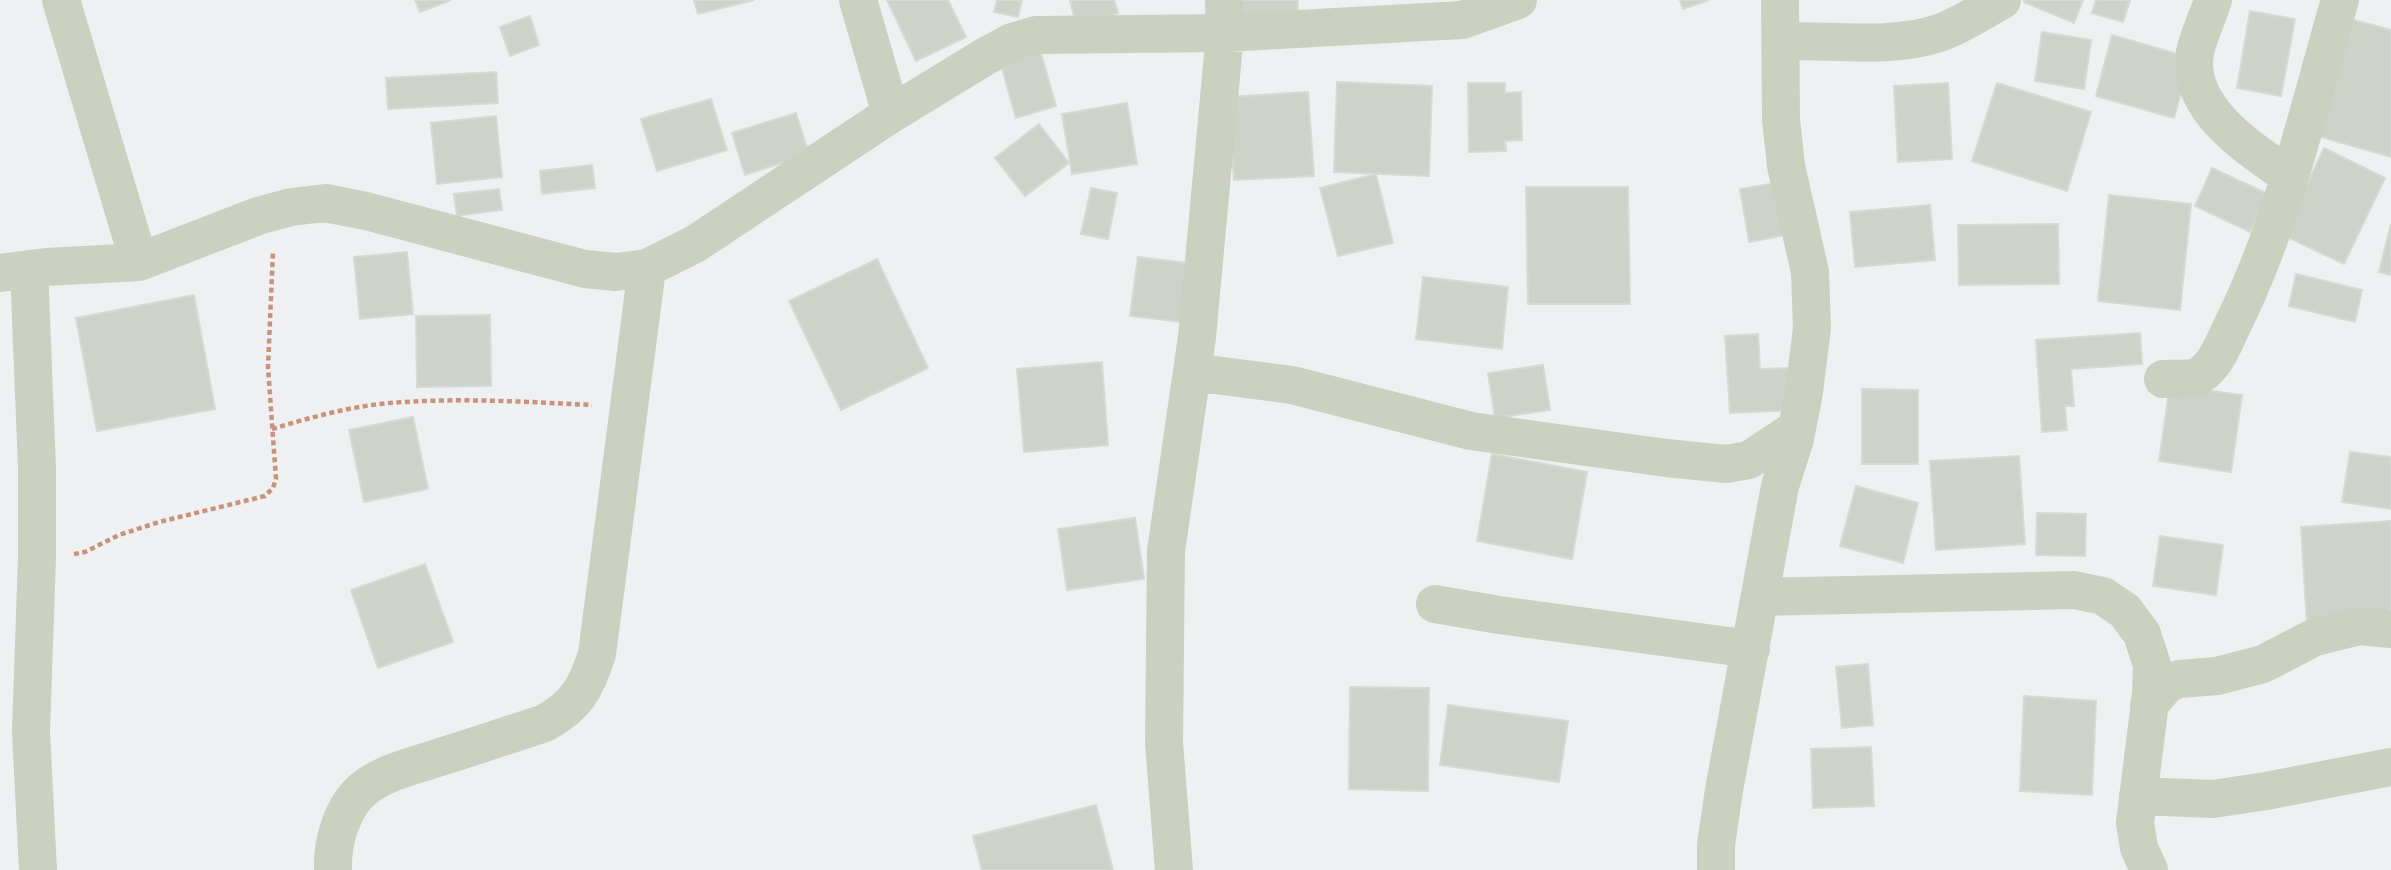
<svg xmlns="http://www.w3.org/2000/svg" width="2391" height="870" viewBox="0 0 2391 870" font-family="'Fira Sans',sans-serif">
	<rect width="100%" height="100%" fill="#eff0f2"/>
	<!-- building -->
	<path fill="#ced2c9" stroke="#d7dad4" stroke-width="2" d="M415,0H451L420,12Z
		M694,0H754L698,14Z
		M887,0H948L966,37L916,61Z
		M997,0H1022L1018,17L994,12Z
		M1070,0H1114L1118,13L1076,24Z
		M1232,0H1298L1297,21L1231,16Z
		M1680,0H1709L1683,9Z
		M2024,0H2083L2074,23L2024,2Z
		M2096,0H2130L2123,22L2092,13Z
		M2250,11L2295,19L2281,96L2237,88Z
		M530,16L539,45L510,56L500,27Z
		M2347,18L2391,30V157L2314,135Z
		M2042,32L2091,40L2084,89L2035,81Z
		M2112,35L2191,58L2174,118L2096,96Z
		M1040,50L1056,106L1016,118L1000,61Z
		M496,72L498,103L388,109L386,78Z
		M1337,82L1432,86L1429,176L1334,172Z
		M1468,83H1505V93L1521,92L1522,140L1505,141L1506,151L1469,152Z
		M1948,83L1952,159L1898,162L1894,86Z
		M1997,83L2091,112L2067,191L1972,161Z
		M1308,92L1314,176L1234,180L1228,97Z
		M711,99L727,150L657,171L641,119Z
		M1127,103L1137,164L1072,174L1062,114Z
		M796,113L809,154L745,175L732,133Z
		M496,116L502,177L437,184L431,123Z
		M1039,124L1069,163L1025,196L995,158Z
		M2324,148L2385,178L2344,264L2283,235Z
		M592,165L595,188L542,194L540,171Z
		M2212,168L2268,194L2250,232L2195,206Z
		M1376,174L1393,243L1338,256L1320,188Z
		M1782,182L1791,234L1749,242L1740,189Z
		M1526,187H1628L1630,304H1528Z
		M1091,188L1117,193L1108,239L1081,234Z
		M499,189L502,210L457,216L454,194Z
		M2109,195L2191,204L2180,310L2098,301Z
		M1930,205L1935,260L1855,267L1850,212Z
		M2058,224L2059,284L1959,285L1958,225Z
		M2391,224V275L2379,272Z
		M407,252L413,314L360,319L354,257Z
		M1138,257L1188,263L1181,322L1130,316Z
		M877,259L928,368L841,410L789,301Z
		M2296,274L2362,290L2355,322L2289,306Z
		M1423,277L1508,287L1502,349L1416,339Z
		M194,295L215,409L97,431L76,318Z
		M490,315L491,386L417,387L416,316Z
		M2140,333L2142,364L2071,369L2074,406H2065L2067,430L2042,432L2036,340Z
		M1758,334L1760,369L1791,368L1794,410L1730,413L1725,336Z
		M1102,362L1108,445L1024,452L1017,369Z
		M1543,365L1550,410L1495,418L1488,373Z
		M2170,385L2242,395L2231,472L2159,461Z
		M1862,389L1918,390V464H1862Z
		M413,417L428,489L364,502L349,430Z
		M2350,452L2391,457V509L2342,502Z
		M1492,454L1587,472L1572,559L1477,541Z
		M2019,456L2025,544L1936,550L1930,461Z
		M1856,486L1918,503L1903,563L1840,546Z
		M2037,513L2086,514L2085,556L2036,555Z
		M1135,518L1144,579L1067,590L1058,529Z
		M2391,521V620L2307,625L2301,527Z
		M2160,536L2223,545L2216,595L2153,586Z
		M425,564L453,642L378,668L351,590Z
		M1868,664L1873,725L1842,728L1836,667Z
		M1350,687L1429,688L1428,791L1349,789Z
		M2024,696L2096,701L2092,795L2020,791Z
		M1448,705L1568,721L1559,782L1440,765Z
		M1871,747L1874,806L1813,808L1811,749Z
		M1096,805L1113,870H982L973,836Z"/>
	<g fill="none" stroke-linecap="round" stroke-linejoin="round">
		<!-- path -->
		<path stroke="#c9927a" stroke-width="4.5" stroke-dasharray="5 3.5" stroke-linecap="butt" d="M272,429C315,416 359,404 404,402C467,398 530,402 592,405
			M74,554L85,552L119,535L159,522L265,496L273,488L276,479L268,367L273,251"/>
		<!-- minor -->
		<path stroke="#ccd0c0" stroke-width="38" d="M61,0L139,262
			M858,0L891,114
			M2213,0C2208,17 2199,34 2195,52C2185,108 2250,149 2289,176
			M1782,41C1831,40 1893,49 1939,33C1960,26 1982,11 2002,0
			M29,269L37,468V556L31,732L38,870
			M0,273L46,267L139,262L258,216L291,207L325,203L366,211L585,269L616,272L647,268L695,244L891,114L986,56L1012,42L1036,35L1225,33L1462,20L1518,0
			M1192,372L1292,385L1471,431L1666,458L1726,464L1749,460L1796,429
			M2163,379C2174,378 2190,381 2200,375C2216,365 2224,343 2232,326C2283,224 2308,110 2340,0
			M1761,597L2074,590L2103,596L2125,611L2142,634L2152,665L2151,694L2135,823L2139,848L2149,870
			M1435,604L1499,615L1751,649
			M2149,705L2167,684L2179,679L2217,676L2263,664L2315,637L2359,626L2391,629
			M2138,796L2213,799L2266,791L2391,767
			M333,870C332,842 342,805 366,787C386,772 413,766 437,758C473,747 509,735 545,723C577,705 586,688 597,654L647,268
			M1174,870L1164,743L1166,551L1197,337L1225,33L1224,0
			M1716,870V845L1724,790L1780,486L1795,439L1804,392L1812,328L1810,272L1786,166L1781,119L1780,0"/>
	</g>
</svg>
